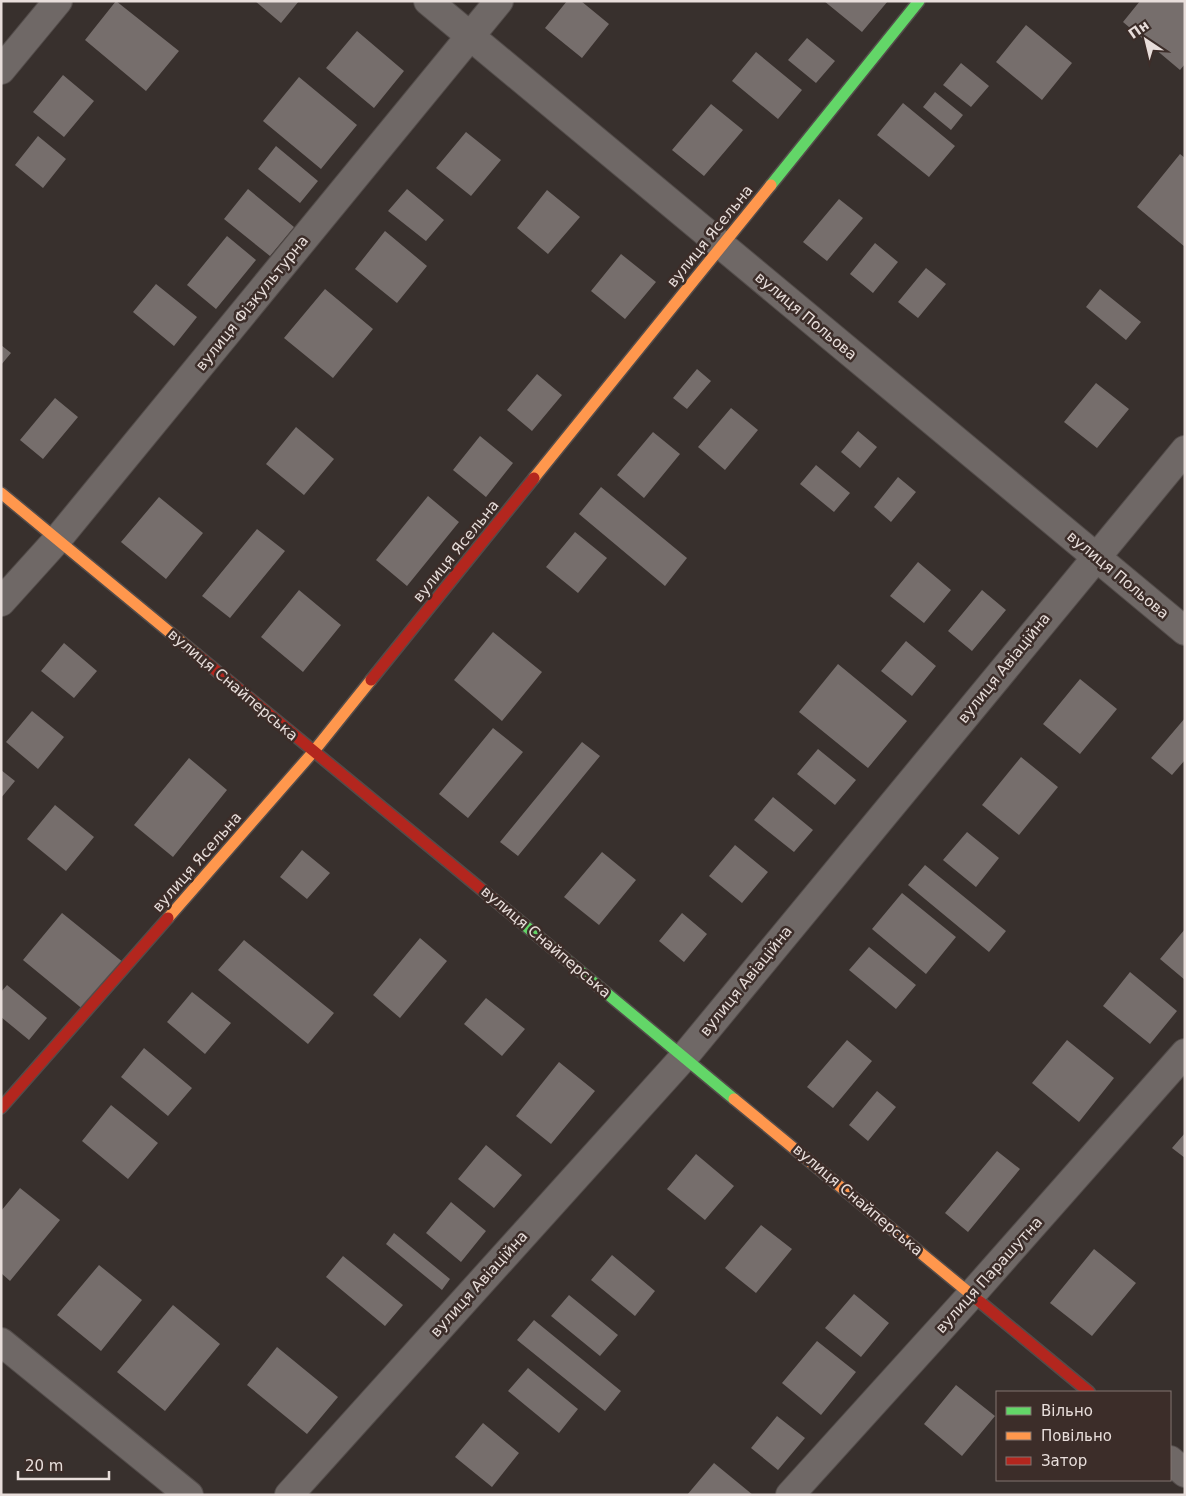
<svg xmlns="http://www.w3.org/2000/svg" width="1186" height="1496" viewBox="0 0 1186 1496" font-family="'DejaVu Sans',sans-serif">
	<rect width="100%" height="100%" fill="#38302d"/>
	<!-- building -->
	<path fill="#766e6c" d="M116,1L179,51L146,91L85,40Z
		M255,1H299L281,23Z
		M567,1H581L609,24L582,58L545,28Z
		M824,1H888L862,32Z
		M1140,1H1185V64L1180,70L1123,22Z
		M1026,25L1072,63L1042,100L996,62Z
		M357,31L404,71L374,108L326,68Z
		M807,38L835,61L816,83L788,60Z
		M756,52L802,90L778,119L732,81Z
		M961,63L989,86L971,107L943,85Z
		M63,75L94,101L64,137L33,112Z
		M299,77L357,125L321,169L263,121Z
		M935,92L963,115L951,130L923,107Z
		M903,103L955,146L929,177L877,135Z
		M711,104L743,130L704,176L672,150Z
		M466,132L501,160L471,196L436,168Z
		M38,136L66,159L43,188L15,165Z
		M276,146L318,181L300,203L258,169Z
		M1180,154L1185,158V247L1137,207Z
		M248,189L294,227L270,256L224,219Z
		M407,189L444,220L426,241L388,211Z
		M547,190L580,217L548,254L517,228Z
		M839,199L863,218L827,261L803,242Z
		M385,231L427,266L397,303L355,269Z
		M227,236L256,260L216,309L187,285Z
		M875,243L898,262L873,293L850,274Z
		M621,254L656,282L625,319L591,291Z
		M926,268L946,284L918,318L898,302Z
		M156,284L197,317L174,346L133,312Z
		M325,289L373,329L333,378L284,338Z
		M1100,289L1141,322L1126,340L1086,307Z
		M1,345L11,353L1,365Z
		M697,369L711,381L687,409L673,398Z
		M537,374L562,395L532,431L507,410Z
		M1096,383L1129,409L1097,448L1064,422Z
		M55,398L78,417L43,459L20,440Z
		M731,408L758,430L725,470L698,447Z
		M296,427L334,459L304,495L266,464Z
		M858,431L877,447L860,468L841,452Z
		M653,432L680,454L644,498L617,475Z
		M480,436L513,463L486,497L453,470Z
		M816,465L850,493L834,512L800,484Z
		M898,477L916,492L891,522L874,507Z
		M601,487L687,558L665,586L579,514Z
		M428,496L459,522L407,586L376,560Z
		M159,497L203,533L166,579L121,542Z
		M257,529L285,551L230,618L202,596Z
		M575,532L607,558L578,593L546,567Z
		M918,562L951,590L924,623L890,596Z
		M299,590L341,625L303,672L261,637Z
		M982,590L1006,610L972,651L948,631Z
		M493,632L542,672L502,721L454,680Z
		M906,641L936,666L912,696L881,671Z
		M64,643L97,671L74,698L41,671Z
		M838,664L907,721L868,768L799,712Z
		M1080,679L1117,709L1080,754L1043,724Z
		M32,711L64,737L38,769L6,742Z
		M1185,718V760L1172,775L1151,758Z
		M493,728L523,752L468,818L439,794Z
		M582,742L600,756L518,856L500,842Z
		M818,749L856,780L835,805L797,774Z
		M1021,757L1058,787L1019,835L982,805Z
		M189,758L227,790L173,857L134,825Z
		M1,770L15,781L1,798Z
		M773,797L813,830L794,852L754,820Z
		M55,805L94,837L66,871L27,839Z
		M967,832L999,858L976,887L943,860Z
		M735,845L768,872L742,903L709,876Z
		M302,850L330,873L307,899L280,877Z
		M602,852L636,880L599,925L564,897Z
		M925,865L1006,931L989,952L908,885Z
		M902,893L956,937L926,974L872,929Z
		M62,913L124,963L85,1011L23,960Z
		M682,913L707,934L684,962L659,941Z
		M1185,929V980L1160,959Z
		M420,938L447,961L400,1018L373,995Z
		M244,940L334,1013L308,1044L218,970Z
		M869,947L916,985L896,1009L849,970Z
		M1130,972L1177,1011L1150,1044L1103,1006Z
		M7,985L47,1018L29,1040L1,1017V992Z
		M192,992L231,1023L205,1054L167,1022Z
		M486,998L525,1029L502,1056L464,1024Z
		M847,1040L872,1061L833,1108L807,1087Z
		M1067,1040L1114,1078L1079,1122L1032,1083Z
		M144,1048L192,1088L168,1116L121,1077Z
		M559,1062L595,1091L551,1144L516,1116Z
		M877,1091L896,1107L868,1141L849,1125Z
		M111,1105L158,1143L128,1179L82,1141Z
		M1185,1133V1158L1172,1148Z
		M486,1145L522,1175L494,1208L458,1179Z
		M997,1151L1020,1169L968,1232L945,1213Z
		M696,1154L734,1186L705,1220L667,1189Z
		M20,1188L60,1220L10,1281L1,1273V1211Z
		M451,1202L486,1231L461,1262L426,1233Z
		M761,1225L792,1249L756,1293L725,1268Z
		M394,1233L450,1279L442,1290L386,1244Z
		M1094,1249L1136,1283L1092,1336L1050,1303Z
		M612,1255L655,1291L635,1316L591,1280Z
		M343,1256L403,1305L385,1326L326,1277Z
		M99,1265L142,1300L101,1351L57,1315Z
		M854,1294L889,1323L861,1357L825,1328Z
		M569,1295L618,1335L600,1356L551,1316Z
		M173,1305L220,1344L165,1411L117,1372Z
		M534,1320L621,1391L605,1411L517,1340Z
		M817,1341L856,1372L821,1415L782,1383Z
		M277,1347L338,1397L307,1434L247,1385Z
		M528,1368L578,1409L559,1433L508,1391Z
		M956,1385L995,1416L962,1456L924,1424Z
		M777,1416L805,1438L778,1470L751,1448Z
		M483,1423L519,1453L492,1487L455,1457Z
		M714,1463L753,1495H687Z"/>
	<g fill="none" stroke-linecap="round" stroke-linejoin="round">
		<defs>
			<path id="street" d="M428,1L1185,631
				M1,70L58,1
				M1,602L57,540L499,1
				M1,1342L189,1495
				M1170,1460L1185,1473
				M289,1495L684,1057L1185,450
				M790,1495L972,1294L1185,1053"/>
			<path id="fast" d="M771,185L919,1
				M504,908L734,1099"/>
			<path id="slow" d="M534,478L771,185
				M1,493L196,654
				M168,918L314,751L371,680
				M734,1099L979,1301"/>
			<path id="jam" d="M196,654L504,908
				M371,680L534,478
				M1,1108L168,918
				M979,1301L1089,1392"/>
		</defs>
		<!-- street casing -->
		<use href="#street" stroke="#534c4a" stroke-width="30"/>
		<!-- fast casing -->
		<use href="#fast" stroke="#534c4a" stroke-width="14"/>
		<!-- slow casing -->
		<use href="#slow" stroke="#534c4a" stroke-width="14"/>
		<!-- jam casing -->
		<use href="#jam" stroke="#534c4a" stroke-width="14"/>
		<!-- street -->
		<use href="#street" stroke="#6f6866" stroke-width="28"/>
		<!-- fast -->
		<use href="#fast" stroke="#63d668" stroke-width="11"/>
		<!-- slow -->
		<use href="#slow" stroke="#ff974d" stroke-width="11"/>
		<!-- jam -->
		<use href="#jam" stroke="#b3261e" stroke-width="11"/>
	</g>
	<g text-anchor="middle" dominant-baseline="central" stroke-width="5" stroke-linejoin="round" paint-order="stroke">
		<!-- street labels -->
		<g font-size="15" fill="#e8dedb" stroke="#3c2d29">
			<text transform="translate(710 236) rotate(-51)">вулиця Ясельна</text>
			<text transform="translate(252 303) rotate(-51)">вулиця Фізкультурна</text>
			<text transform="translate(806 316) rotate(40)">вулиця Польова</text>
			<text transform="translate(456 551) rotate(-51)">вулиця Ясельна</text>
			<text transform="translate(1118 575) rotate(40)">вулиця Польова</text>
			<text transform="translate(1004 668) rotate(-51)">вулиця Авіаційна</text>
			<text transform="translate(233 685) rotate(40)">вулиця Снайперська</text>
			<text transform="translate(197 862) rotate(-49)">вулиця Ясельна</text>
			<text transform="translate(546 942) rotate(40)">вулиця Снайперська</text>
			<text transform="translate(746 981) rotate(-51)">вулиця Авіаційна</text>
			<text transform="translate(858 1200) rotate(40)">вулиця Снайперська</text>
			<text transform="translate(989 1275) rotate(-48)">вулиця Парашутна</text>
			<text transform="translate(479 1284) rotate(-48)">вулиця Авіаційна</text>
		</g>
	</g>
	<!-- border -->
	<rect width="1186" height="1496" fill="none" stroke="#e8dedb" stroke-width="5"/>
	<!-- legend -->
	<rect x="996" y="1391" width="175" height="90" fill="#3c2d29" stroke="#817470"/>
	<rect x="1006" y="1407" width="25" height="8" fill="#63d668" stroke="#817470"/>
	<text x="1041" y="1416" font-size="15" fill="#e8dedb">Вільно</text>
	<rect x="1006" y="1432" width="25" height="8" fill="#ff974d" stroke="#817470"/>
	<text x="1041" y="1441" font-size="15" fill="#e8dedb">Повільно</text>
	<rect x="1006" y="1457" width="25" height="8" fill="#b3261e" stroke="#817470"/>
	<text x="1041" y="1466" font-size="15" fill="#e8dedb">Затор</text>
	<!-- north arrow -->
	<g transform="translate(1146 40) rotate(325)" stroke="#3c2d29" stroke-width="4" paint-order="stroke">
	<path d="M0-4L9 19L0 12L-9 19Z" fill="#e8dedb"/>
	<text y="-8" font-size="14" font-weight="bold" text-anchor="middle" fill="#e8dedb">Пн</text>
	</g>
	<!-- scale -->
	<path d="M18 1471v8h91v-8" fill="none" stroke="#e8dedb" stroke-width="2.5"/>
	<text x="25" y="1471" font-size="15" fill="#e8dedb" stroke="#3c2d29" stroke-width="4" paint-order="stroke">20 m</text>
</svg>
